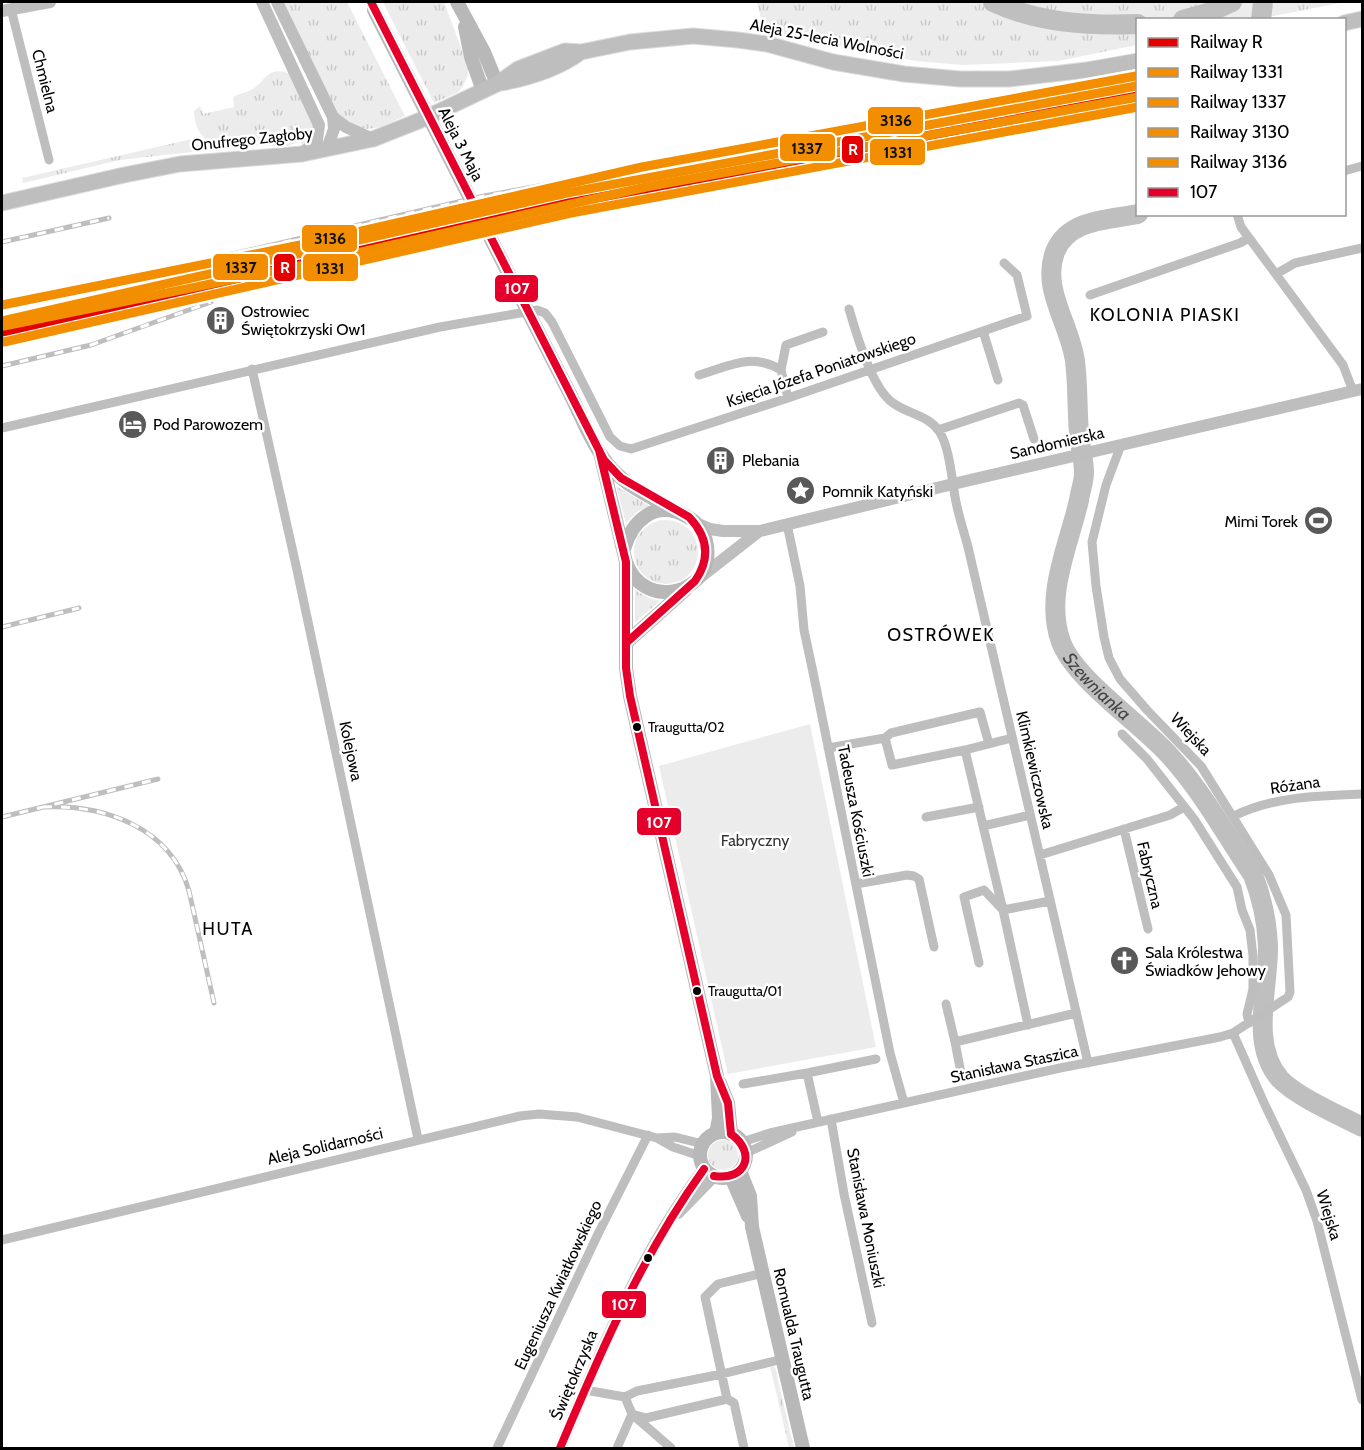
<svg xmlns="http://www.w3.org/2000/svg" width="1364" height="1450" viewBox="0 0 1364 1450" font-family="Cabin,sans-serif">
	<defs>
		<pattern id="grass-tufts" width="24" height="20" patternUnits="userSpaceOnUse" patternTransform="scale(1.5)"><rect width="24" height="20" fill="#ececec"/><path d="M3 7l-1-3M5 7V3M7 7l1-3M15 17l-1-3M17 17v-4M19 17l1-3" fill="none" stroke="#c9c9c9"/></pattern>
	</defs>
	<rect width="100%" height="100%" fill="#fff"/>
	<!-- grass -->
	<path fill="url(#grass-tufts)" d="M280,2H347L405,116L380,127L367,129L353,127L334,112Z
		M383,2H444L468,66V75L463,86L458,92L434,103Z
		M757,2H1345L1259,19L1138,20L1137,45L1058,61L962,65L915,61L764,31Z
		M289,64L319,129L302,154L301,141L288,146H280L212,144C200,137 194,125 194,111L200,106L203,114L234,107L233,97C238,94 245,93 251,90C267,81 266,66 288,73Z
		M192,139L202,149L201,151L120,160L23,183L22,178Z
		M616,486L650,506L638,511L626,523Z
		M634 552a32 32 0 1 1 64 0a32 32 0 1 1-64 0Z
		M635,590L649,598L660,601L635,622Z
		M708 1155a15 15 0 1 1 30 0a15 15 0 1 1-30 0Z
		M770,1366L775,1367L794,1448H789Z"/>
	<!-- park -->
	<path fill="#ececec" d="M810,724L876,1047L728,1074L659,766Z"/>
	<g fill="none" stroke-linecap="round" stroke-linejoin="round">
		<!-- river -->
		<g stroke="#bfbfbf" stroke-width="20">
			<path d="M993,2C1038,23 1089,26 1138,24"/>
			<path d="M1183,20L1208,13L1232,2"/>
			<path d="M1261,20L1263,2"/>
			<path id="s1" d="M1138,214C1108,220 1068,219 1055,252C1041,289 1070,324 1075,361C1078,384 1077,409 1079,433C1080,446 1084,460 1084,473C1084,482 1080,492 1079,500C1069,545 1044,596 1061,642C1076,681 1141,723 1170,756C1202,791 1226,835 1253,875C1262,898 1267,921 1268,946C1269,987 1249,1044 1280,1079C1297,1097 1339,1115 1362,1127"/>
		</g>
		<defs>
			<path id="primary" d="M1344,23L1362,19
				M501,83C529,78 558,69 581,52
				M2,203L124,175L180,164L302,154L373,139L421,120L497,84L518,69L565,51L581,52L630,42L693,36L738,40L767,44L833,62L904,74L960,79H1009L1087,70L1138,61"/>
		</defs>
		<!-- primary casing -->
		<use href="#primary" stroke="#dbdbdb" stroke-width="17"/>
		<!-- minor -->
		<path stroke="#bebebe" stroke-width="9" d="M11,9L49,160
			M1344,171L1362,166
			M1237,214L1241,227L1343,365L1353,391
			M1276,274L1295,263L1362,248
			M1090,295L1240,243L1249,238
			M849,309C856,333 872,389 893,403C908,414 928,415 939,431C950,447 952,483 956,502C959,517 964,532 968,547L1088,1063
			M983,331L998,380
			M252,369L297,570L418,1139
			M781,370L786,345L823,332
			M699,375C730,366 751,352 781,370L788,398
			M2,428L440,327L537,310L545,313L552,322L610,437L620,446L631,449L788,398L1027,316L1017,275L1004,263
			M938,430L1019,403L1023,405L1034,439
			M787,524L800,586L804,630L814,677L890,1053L904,1103
			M1122,734L1147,759L1194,819L1237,887L1242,910L1250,930L1253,956V989L1247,1014L1249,1023
			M885,738L891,733L980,712L989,744
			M1012,738L965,750L1003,910L1050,901
			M828,748L885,738L892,765L965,750
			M1234,816C1274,796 1319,796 1362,794
			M926,817L979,807
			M983,826L1030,815
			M1124,829L1148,929
			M1040,855L1170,815L1184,807
			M856,884L907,875L914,876L919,879L934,947
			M979,963L964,897L984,890L1003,910L1028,1025
			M946,1004L955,1042L1076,1013
			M1233,1033L1265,1105L1306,1190L1317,1221L1362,1400
			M955,1042L961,1073
			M743,1084L807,1073
			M831,1119L844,1194L872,1323
			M818,1122L807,1073L876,1059
			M657,1138L675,1137L703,1144
			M742,1142L770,1133L1060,1068L1220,1037L1233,1033L1288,997L1290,992L1286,915L1269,875L1201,766L1147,710L1120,679L1109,658L1104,637L1096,586L1092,542L1106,485L1121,445
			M746,1153L792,1132
			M2,1240L520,1116L539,1114L577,1117L657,1138L673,1147L700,1156
			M585,1390L625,1397L637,1391L722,1374L783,1359
			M625,1397L632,1414L671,1448
			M727,1399L734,1403L744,1448
			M497,1448L598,1234L648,1135
			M617,1448L632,1414L646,1418L727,1399L705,1297L718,1284L763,1273"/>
		<!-- tertiary -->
		<path stroke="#bebebe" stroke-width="12" d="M262,2L319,125L317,140L302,154
			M277,2L333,117L334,129L327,149
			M2,11L50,2
			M333,117L346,127L373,139
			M696,523L710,529L723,531H760L953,484L1362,389
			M698,579L758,532
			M678,1213L714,1176
			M560,1448C601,1352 640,1253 704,1169"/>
		<!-- secondary -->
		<path stroke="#b8b8b8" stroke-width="14" d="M457,2L484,52L497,84
			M465,27L471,57L483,91
			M571,396C583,420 594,450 613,470C629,488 655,499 676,511
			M600,453L626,562C644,614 719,593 706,541C703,530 696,521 686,516C655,499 632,521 624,549
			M626,562V668L630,696L717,1076L719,1118L716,1133
			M626,643L685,590
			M720,1083L728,1103L731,1134
			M700 1155a23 23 0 1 1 46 0a23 23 0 1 1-46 0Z
			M740,1171L750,1196L752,1227L803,1448
			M731,1177L748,1216"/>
		<!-- primary -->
		<use href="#primary" stroke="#bebebe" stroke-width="15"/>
		<defs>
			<path id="rail" d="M2,242L109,218
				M2,307L484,196L941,112
				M2,366L91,345L211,302
				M2,627L79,608
				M43,807C103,804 171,827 189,891L214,1003
				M2,817L158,779"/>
		</defs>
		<!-- rail casing -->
		<use href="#rail" stroke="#bebebe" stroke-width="5"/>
		<!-- rail -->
		<use href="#rail" stroke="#fff" stroke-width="3" stroke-dasharray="9" stroke-linecap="butt"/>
		<!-- secondary-bridge -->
		<path stroke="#b8b8b8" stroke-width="14" d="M374,10L571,396"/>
		<defs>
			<path id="bus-1" d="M371,2L604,460L621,478L689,517C708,537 711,558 695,581L626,643V668L630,696L717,1076L728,1103L731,1134
				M599,450L626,562V661
				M714,1176C746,1181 757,1153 731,1134
				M560,1448C601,1351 642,1255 704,1169"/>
		</defs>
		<!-- bus-1 casing -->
		<use href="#bus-1" stroke="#fff" stroke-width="12"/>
		<!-- bus-1 -->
		<use href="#bus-1" stroke="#e4002b" stroke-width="8"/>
		<defs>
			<path id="rail-1" d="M2,332L569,203L1138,96"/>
			<path id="rail-2" d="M4,342L571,213L1138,107"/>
			<path id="rail-3" d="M2,321L567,193L1136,86"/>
			<path id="rail-4" d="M4,326L304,265L646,187L1138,97"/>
			<path id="rail-5" d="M2,305L300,245L642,167L1136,76"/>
		</defs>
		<!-- rail-1 casing -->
		<use href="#rail-1" stroke="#fff" stroke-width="14"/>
		<!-- rail-2 casing -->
		<use href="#rail-2" stroke="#fff" stroke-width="14"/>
		<!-- rail-3 casing -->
		<use href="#rail-3" stroke="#fff" stroke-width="14"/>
		<!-- rail-4 casing -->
		<use href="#rail-4" stroke="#fff" stroke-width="14"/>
		<!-- rail-5 casing -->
		<use href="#rail-5" stroke="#fff" stroke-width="14"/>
		<!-- rail-1 -->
		<use href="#rail-1" stroke="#e50000" stroke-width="9"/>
		<!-- rail-2 -->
		<use href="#rail-2" stroke="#f28e00" stroke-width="9"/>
		<!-- rail-3 -->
		<use href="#rail-3" stroke="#f28e00" stroke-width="9"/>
		<!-- rail-4 -->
		<use href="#rail-4" stroke="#f28e00" stroke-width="9"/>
		<!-- rail-5 -->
		<use href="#rail-5" stroke="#f28e00" stroke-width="9"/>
	</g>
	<!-- icons -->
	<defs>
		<symbol id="building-disc" viewBox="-11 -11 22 22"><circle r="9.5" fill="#595959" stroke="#fff"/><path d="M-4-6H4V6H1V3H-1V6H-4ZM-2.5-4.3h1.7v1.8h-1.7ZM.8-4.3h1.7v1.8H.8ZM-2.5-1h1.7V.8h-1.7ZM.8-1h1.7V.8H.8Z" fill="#fff"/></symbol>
		<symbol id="hotel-disc" viewBox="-11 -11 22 22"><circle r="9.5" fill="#595959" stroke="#fff"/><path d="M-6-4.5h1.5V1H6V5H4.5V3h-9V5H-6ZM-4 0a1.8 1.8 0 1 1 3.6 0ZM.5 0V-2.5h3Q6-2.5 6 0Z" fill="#fff"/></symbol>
		<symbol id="sight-disc" viewBox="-11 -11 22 22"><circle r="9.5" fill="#595959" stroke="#fff"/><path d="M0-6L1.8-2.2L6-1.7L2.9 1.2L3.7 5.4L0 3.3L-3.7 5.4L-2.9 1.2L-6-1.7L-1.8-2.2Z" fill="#fff"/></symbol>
		<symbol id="stadium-disc" viewBox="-11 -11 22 22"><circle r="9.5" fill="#595959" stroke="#fff"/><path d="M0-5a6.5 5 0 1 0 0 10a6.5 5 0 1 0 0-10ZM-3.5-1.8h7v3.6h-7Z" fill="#fff"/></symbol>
		<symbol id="church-disc" viewBox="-11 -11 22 22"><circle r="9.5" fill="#595959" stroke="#fff"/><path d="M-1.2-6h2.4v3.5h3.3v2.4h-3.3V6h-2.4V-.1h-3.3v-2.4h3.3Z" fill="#fff"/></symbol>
	</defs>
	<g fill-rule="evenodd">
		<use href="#building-disc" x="204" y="304" width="33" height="33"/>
		<use href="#hotel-disc" x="116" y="408" width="33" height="33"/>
		<use href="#building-disc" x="704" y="444" width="33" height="33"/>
		<use href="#sight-disc" x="784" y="474" width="33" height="33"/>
		<use href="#stadium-disc" x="1302" y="504" width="33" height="33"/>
		<use href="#church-disc" x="1108" y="944" width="33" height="33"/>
	</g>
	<!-- markers -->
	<g fill="#000" stroke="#fff" stroke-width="2">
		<circle cx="637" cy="727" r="5"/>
		<circle cx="697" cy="991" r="5"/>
		<circle cx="648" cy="1258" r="5"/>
	</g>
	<g text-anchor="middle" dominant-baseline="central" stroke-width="5" stroke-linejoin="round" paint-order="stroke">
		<!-- bus labels -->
		<g font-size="14" fill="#000" stroke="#fff" text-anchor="start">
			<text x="648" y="727">Traugutta/02</text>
			<text x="708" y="991">Traugutta/01</text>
		</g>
		<!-- street labels -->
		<g font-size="16" fill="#000" stroke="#fff">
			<text transform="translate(827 39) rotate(11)">Aleja 25-lecia Wolności</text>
			<text transform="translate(45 81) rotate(76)">Chmielna</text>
			<text transform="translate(252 139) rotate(-6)">Onufrego Zagłoby</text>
			<text transform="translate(461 144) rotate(63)">Aleja 3 Maja</text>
			<text transform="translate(821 370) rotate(-19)">Księcia Józefa Poniatowskiego</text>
			<text transform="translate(1057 443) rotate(-13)">Sandomierska</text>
			<text transform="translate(1191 734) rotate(47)">Wiejska</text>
			<text transform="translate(351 751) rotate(78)">Kolejowa</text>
			<text transform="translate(1035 770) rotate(77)">Klimkiewiczowska</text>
			<text transform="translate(1295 785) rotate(-8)">Różana</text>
			<text transform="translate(856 811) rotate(79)">Tadeusza Kościuszki</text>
			<text transform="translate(1150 875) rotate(77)">Fabryczna</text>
			<text transform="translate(1014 1064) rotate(-12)">Stanisława Staszica</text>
			<text transform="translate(325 1146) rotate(-13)">Aleja Solidarności</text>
			<text transform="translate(1329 1215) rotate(73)">Wiejska</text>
			<text transform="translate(866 1218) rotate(79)">Stanisława Moniuszki</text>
			<text transform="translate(558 1285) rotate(-65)">Eugeniusza Kwiatkowskiego</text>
			<text transform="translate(794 1334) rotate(77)">Romualda Traugutta</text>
			<text transform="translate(574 1375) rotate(-67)">Świętokrzyska</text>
		</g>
		<!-- poi labels -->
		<g font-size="16" fill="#000" stroke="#fff" text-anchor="start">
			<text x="241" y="311">Ostrowiec<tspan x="241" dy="18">Świętokrzyski Ow1</tspan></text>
			<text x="153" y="424">Pod Parowozem</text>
			<text x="742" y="460">Plebania</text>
			<text x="822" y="491">Pomnik Katyński</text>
			<text x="1298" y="521" text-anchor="end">Mimi Torek</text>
			<text x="1145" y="952">Sala Królestwa<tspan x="1145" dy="18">Świadków Jehowy</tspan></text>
		</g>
		<!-- park labels -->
		<g font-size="16" fill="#333" stroke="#fff">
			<text x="755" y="840">Fabryczny</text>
		</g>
		<!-- neighbourhood labels -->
		<g font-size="18" letter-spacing="1.5" fill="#000" stroke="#fff">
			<text x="1165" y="315">KOLONIA PIASKI</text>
			<text x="941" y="635">OSTRÓWEK</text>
			<text x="228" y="929">HUTA</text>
		</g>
		<!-- water labels -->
		<g font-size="18" font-style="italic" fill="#444" stroke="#fff">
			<text stroke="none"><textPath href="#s1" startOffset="552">Szewnianka</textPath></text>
		</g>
	</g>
	<g stroke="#fff" stroke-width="2">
		<rect x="867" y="106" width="57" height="29" rx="6" fill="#f28e00"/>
		<rect x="779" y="133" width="57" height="29" rx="6" fill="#f28e00"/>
		<rect x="841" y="135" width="23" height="29" rx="6" fill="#e50000"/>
		<rect x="869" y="138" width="57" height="28" rx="6" fill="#f28e00"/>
		<rect x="301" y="224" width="57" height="29" rx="6" fill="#f28e00"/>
		<rect x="212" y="253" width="57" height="28" rx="6" fill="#f28e00"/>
		<rect x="273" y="253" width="23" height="29" rx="6" fill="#e50000"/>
		<rect x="302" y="253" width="57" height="29" rx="6" fill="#f28e00"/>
		<rect x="494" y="274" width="45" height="29" rx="6" fill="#e4002b"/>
		<rect x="636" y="807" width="46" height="29" rx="6" fill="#e4002b"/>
		<rect x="601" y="1290" width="46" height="29" rx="6" fill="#e4002b"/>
	</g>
	<g font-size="16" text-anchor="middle" font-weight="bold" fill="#fff">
		<text x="853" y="155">R</text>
		<text x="285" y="273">R</text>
		<text x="517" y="294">107</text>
		<text x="659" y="828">107</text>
		<text x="624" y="1310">107</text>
	</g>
	<g font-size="16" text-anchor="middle" font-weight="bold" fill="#111">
		<text x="896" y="126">3136</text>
		<text x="807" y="154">1337</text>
		<text x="898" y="158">1331</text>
		<text x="330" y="244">3136</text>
		<text x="241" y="273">1337</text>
		<text x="330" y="274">1331</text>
	</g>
	<!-- border -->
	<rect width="1364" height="1450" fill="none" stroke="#000000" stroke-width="6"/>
	<!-- legend -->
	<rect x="1136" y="18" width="210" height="198" fill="#ffffff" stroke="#999999" stroke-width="1.5"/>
	<rect x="1148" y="38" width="30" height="9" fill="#e50000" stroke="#999999" stroke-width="1.5"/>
	<text x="1190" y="48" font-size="18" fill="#000000">Railway R</text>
	<rect x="1148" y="68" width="30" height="9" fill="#f28e00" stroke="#999999" stroke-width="1.5"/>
	<text x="1190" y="78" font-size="18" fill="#000000">Railway 1331</text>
	<rect x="1148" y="98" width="30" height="9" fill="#f28e00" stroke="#999999" stroke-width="1.5"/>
	<text x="1190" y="108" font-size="18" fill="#000000">Railway 1337</text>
	<rect x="1148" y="128" width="30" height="9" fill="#f28e00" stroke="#999999" stroke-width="1.5"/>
	<text x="1190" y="138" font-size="18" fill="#000000">Railway 3130</text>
	<rect x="1148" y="158" width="30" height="9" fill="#f28e00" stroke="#999999" stroke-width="1.5"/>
	<text x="1190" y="168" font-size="18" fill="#000000">Railway 3136</text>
	<rect x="1148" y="188" width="30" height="9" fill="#e4002b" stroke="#999999" stroke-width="1.5"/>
	<text x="1190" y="198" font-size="18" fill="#000000">107</text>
</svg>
